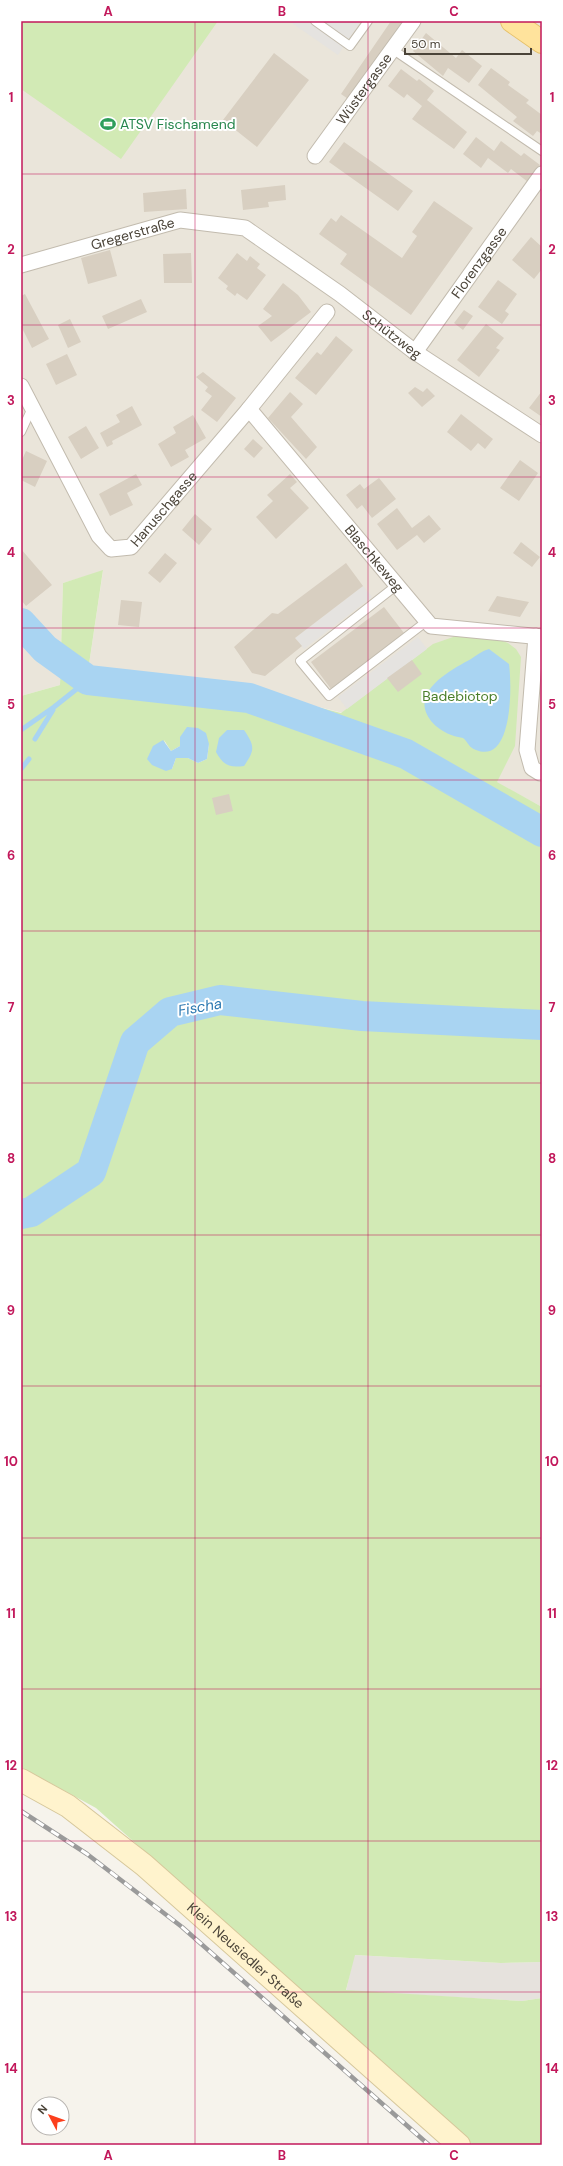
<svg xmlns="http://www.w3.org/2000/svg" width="563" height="2166" viewBox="0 0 563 2166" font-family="'DM Sans',sans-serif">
	<rect width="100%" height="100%" fill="#f6f3ec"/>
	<!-- residential -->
	<path fill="#eae5da" d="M21,21H542V807L392,725L262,693L88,671L103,571L63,583L60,685L21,696Z"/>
	<!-- industrial -->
	<path fill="#e6e2dd" d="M354,1955L501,1963L542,1962V1998L522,2001L346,1991Z"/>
	<!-- green -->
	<path fill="#d2eab5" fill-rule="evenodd" d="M21,21H218L121,159L21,89Z
		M103,570L88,671L262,693L341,713L433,644L456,636L497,639L508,643L516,649L521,657L515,746L497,782L542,807V1962L501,1963L355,1955L346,1990L522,2001L542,1998V2145H473L96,1808L21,1767V696L60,685L63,583ZM180,737L209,744L207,759L198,763L188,758H176L172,769L164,740L171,751L180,746Z"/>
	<!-- parking -->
	<path fill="#e5e3e0" d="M289,21H361L338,55Z
		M363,586L372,597L304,649L295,638Z
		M418,637L427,649L347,709L338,697Z"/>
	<!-- water -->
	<path fill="#a9d4f2" d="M489,649L509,664C512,685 513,765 476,750C469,748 468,742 463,738C460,737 456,737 454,736C445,733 437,728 431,721C408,692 451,670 471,659C477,655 482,651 489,649Z
		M187,727L198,728L206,733L209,744L207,759L198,763L188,758H176L172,769L166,771L152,765L147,759L153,746L163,740L171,751L180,746V737Z
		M227,730H244C255,746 255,750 244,766C229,768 223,765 216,752L219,738Z"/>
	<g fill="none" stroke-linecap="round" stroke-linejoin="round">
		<!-- stream -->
		<path stroke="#a9d4f2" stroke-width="5" d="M21,730L54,707L88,680
			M35,739L53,710
			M21,769L29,759"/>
		<!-- river -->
		<path stroke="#a9d4f2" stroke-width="30" d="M21,623L45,649L88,680L249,698L406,754L542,832
			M21,1214L31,1212L91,1172L135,1042L170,1012L220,1000L362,1016L542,1025"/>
	</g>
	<!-- building -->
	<path fill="#d8cfc1" d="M391,21H407L351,101L341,94Z
		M426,33L456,58L462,50L482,66L469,83L448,68L443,76L413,51Z
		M274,53L309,80L257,147L223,120Z
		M491,68L510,82L508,85L529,100L526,103L542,115V134L537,131L533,136L513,121L517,117L478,85Z
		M401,69L417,81L419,79L434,91L427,100L467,132L454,149L412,119L422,106L407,94L404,98L388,86Z
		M476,137L494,151L501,141L521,156L524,153L540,165L528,182L511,169L508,173L488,158L481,168L463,154Z
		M344,142L413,191L398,211L329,162Z
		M285,185L286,200L268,202L269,207L243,210L241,190Z
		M186,189L187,209L144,212L143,193Z
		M434,201L473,228L411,315L340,264L347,254L319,234L331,218L336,222L341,215L402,258L417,236L412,232Z
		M531,237L542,247V269L534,279L512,260Z
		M110,250L117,276L88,284L81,258Z
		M191,253L192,283H164L163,254Z
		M237,253L247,261L250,256L260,264L257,268L266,275L247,300L237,293L235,296L226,289L228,286L218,278Z
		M498,280L517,294L505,311L509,314L502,324L478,307Z
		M283,283L298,295L311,312L271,342L258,326L272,316L263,309Z
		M25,294L49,339L32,348L21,326V296Z
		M141,299L147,312L108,329L102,316Z
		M464,310L473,316L463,330L454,323Z
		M70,319L81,342L68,348L58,325Z
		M486,324L504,338L496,348L500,350L479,377L457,360Z
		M336,336L353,350L316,395L295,378L317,352L321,355Z
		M67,354L77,375L56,385L46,364Z
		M203,372L236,398L217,422L201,410L212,396L205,391L208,387L196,377Z
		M415,387L423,392L427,388L435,396L422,407L408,393Z
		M542,391V417L529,408Z
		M290,392L303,404L291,417L317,447L306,459L268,418Z
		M132,406L142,425L112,441L113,444L107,447L100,433L120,422L116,415Z
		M461,414L493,439L485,449L478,443L471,451L447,432Z
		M193,415L206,438L185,450L189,457L171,467L158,444L176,433L173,427Z
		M86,426L99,448L81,459L68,437Z
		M253,439L263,448L254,458L244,449Z
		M26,451L47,461L35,487L21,480V462Z
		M520,460L538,473L519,501L500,488Z
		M136,474L142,485L127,493L133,505L110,516L99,494Z
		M290,474L297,482L290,488L309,508L276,539L256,517L273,501L267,495Z
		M379,478L396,499L372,518L362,505L357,509L346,495L360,484L364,489Z
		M397,508L412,528L429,515L441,529L424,543L417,535L397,550L377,524Z
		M195,514L212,529L199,545L182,530Z
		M521,542L540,557L532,567L513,553Z
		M21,549L52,585L26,606L21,600Z
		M165,553L177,563L160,583L148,573Z
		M346,563L363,586L295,638L302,646L265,676L252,673L234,647L272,613L278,614Z
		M497,596L529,602L520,617L488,611Z
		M121,600L142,602L139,627L118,625Z
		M384,607L404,633L331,689L311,662Z
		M412,660L422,674L398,692L387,678Z
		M229,794L233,811L216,815L212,798Z"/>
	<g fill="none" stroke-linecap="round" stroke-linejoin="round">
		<defs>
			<path id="service" d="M315,21L350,46L368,21
				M392,49L542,151
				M21,432L32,408
				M397,585L300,661L329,696L427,621"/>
			<g id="minor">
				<path id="s1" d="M315,156L413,21"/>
				<path id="s2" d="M21,265L180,220L245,228L340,294L415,352L542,435"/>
				<path id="s3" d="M415,352L542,174"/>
				<path id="s4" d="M21,386L99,536L111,549L131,547L249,409L327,312"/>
				<path id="s5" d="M249,409L431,626L542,637"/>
				<path d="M536,636L527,750L532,768L540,773"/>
			</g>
			<g id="secondary">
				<path id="s6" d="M21,1780L68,1806L144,1865L459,2145"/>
			</g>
			<path id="primary" d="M512,21L542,42"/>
		</defs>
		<!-- service casing -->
		<use href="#service" stroke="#c2bbae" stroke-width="10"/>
		<!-- minor casing -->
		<use href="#minor" stroke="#c2bbae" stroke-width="17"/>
		<!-- secondary casing -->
		<use href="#secondary" stroke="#d6c79b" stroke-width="24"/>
		<!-- primary casing -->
		<use href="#primary" stroke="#e6c16a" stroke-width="24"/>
		<!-- service -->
		<use href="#service" stroke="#fff" stroke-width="8"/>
		<!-- minor -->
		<use href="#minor" stroke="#fff" stroke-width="15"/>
		<!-- secondary -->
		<use href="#secondary" stroke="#fff3cd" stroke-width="22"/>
		<!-- primary -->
		<use href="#primary" stroke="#ffe39c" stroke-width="22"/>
		<defs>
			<path id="rail" d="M21,1811L87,1854L182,1927L429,2145"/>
		</defs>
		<!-- rail casing -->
		<use href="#rail" stroke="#9a9a9a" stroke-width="4.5"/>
		<!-- rail -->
		<use href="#rail" stroke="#fff" stroke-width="3" stroke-dasharray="9" stroke-linecap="butt"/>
	</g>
	<!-- grid -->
	<path fill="none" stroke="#c2185b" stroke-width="1" stroke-opacity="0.55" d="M195,21V2145M368,21V2145M21,174H542M21,325H542M21,477H542M21,628H542M21,780H542M21,931H542M21,1083H542M21,1235H542M21,1386H542M21,1538H542M21,1689H542M21,1841H542M21,1992H542"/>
	<!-- icons -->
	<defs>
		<symbol id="stadium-bare" viewBox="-9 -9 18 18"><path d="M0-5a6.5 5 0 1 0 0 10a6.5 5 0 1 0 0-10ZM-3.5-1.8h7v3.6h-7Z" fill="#2e9e5b" stroke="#fff" stroke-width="2.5" paint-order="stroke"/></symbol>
	</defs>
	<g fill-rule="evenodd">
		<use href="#stadium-bare" x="97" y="113" width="22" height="22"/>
	</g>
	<g text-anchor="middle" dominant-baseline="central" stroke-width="4" stroke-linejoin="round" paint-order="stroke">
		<!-- street labels -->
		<g font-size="14" fill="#4b4439" stroke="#fff">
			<text stroke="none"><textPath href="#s1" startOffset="83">Wüstergasse</textPath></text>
			<text stroke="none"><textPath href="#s2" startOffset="116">Gregerstraße</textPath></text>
			<text stroke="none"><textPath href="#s3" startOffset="110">Florenzgasse</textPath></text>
			<text stroke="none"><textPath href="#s2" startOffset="412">Schützweg</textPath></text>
			<text stroke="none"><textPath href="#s4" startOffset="257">Hanuschgasse</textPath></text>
			<text stroke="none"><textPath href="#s5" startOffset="195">Blaschkeweg</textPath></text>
			<text stroke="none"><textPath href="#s6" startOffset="286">Klein Neusiedler Straße</textPath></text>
		</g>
		<!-- leisure labels -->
		<g font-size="14" fill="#27864d" stroke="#fff" text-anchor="start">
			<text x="120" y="124">ATSV Fischamend</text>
		</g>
		<!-- park labels -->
		<g font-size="14" fill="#4a7f2a" stroke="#fff">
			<text x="460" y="696">Badebiotop</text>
		</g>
		<!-- water labels -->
		<g font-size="15" font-style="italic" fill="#2e7ab2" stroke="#fff">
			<text transform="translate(200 1007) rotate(-10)">Fischa</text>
		</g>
	</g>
	<!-- border -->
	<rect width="563" height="2166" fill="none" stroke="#ffffff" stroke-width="44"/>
	<!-- north arrow -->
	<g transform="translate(50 2116) rotate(311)"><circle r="19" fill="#ffffff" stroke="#b7b4b0"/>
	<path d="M0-3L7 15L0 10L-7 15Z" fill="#fc3f1d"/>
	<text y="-6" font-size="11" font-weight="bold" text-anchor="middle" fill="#4b4439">N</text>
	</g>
	<!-- scale -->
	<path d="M405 48v6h126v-6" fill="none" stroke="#4b4439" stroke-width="2"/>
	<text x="411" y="48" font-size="12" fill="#4b4439" stroke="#ffffff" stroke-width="3" paint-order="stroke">50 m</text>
	<rect x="22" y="22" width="519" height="2122" fill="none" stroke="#c2185b" stroke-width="1.5"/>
	<g font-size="13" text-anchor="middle" font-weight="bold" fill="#c2185b">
		<text x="108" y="16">A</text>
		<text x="282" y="16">B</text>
		<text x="454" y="16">C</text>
		<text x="11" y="102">1</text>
		<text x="552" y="102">1</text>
		<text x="11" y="254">2</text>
		<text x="552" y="254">2</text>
		<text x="11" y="405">3</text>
		<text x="552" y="405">3</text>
		<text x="11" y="557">4</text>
		<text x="552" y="557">4</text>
		<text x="11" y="709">5</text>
		<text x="552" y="709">5</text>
		<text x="11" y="860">6</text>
		<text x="552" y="860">6</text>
		<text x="11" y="1012">7</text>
		<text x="552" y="1012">7</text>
		<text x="11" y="1163">8</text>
		<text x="552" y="1163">8</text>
		<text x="11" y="1315">9</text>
		<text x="552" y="1315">9</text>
		<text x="11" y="1466">10</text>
		<text x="552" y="1466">10</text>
		<text x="11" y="1618">11</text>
		<text x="552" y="1618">11</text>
		<text x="11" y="1770">12</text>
		<text x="552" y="1770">12</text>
		<text x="11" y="1921">13</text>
		<text x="552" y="1921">13</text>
		<text x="11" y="2073">14</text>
		<text x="552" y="2073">14</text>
		<text x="108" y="2160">A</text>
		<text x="282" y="2160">B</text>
		<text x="454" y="2160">C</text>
	</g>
</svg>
